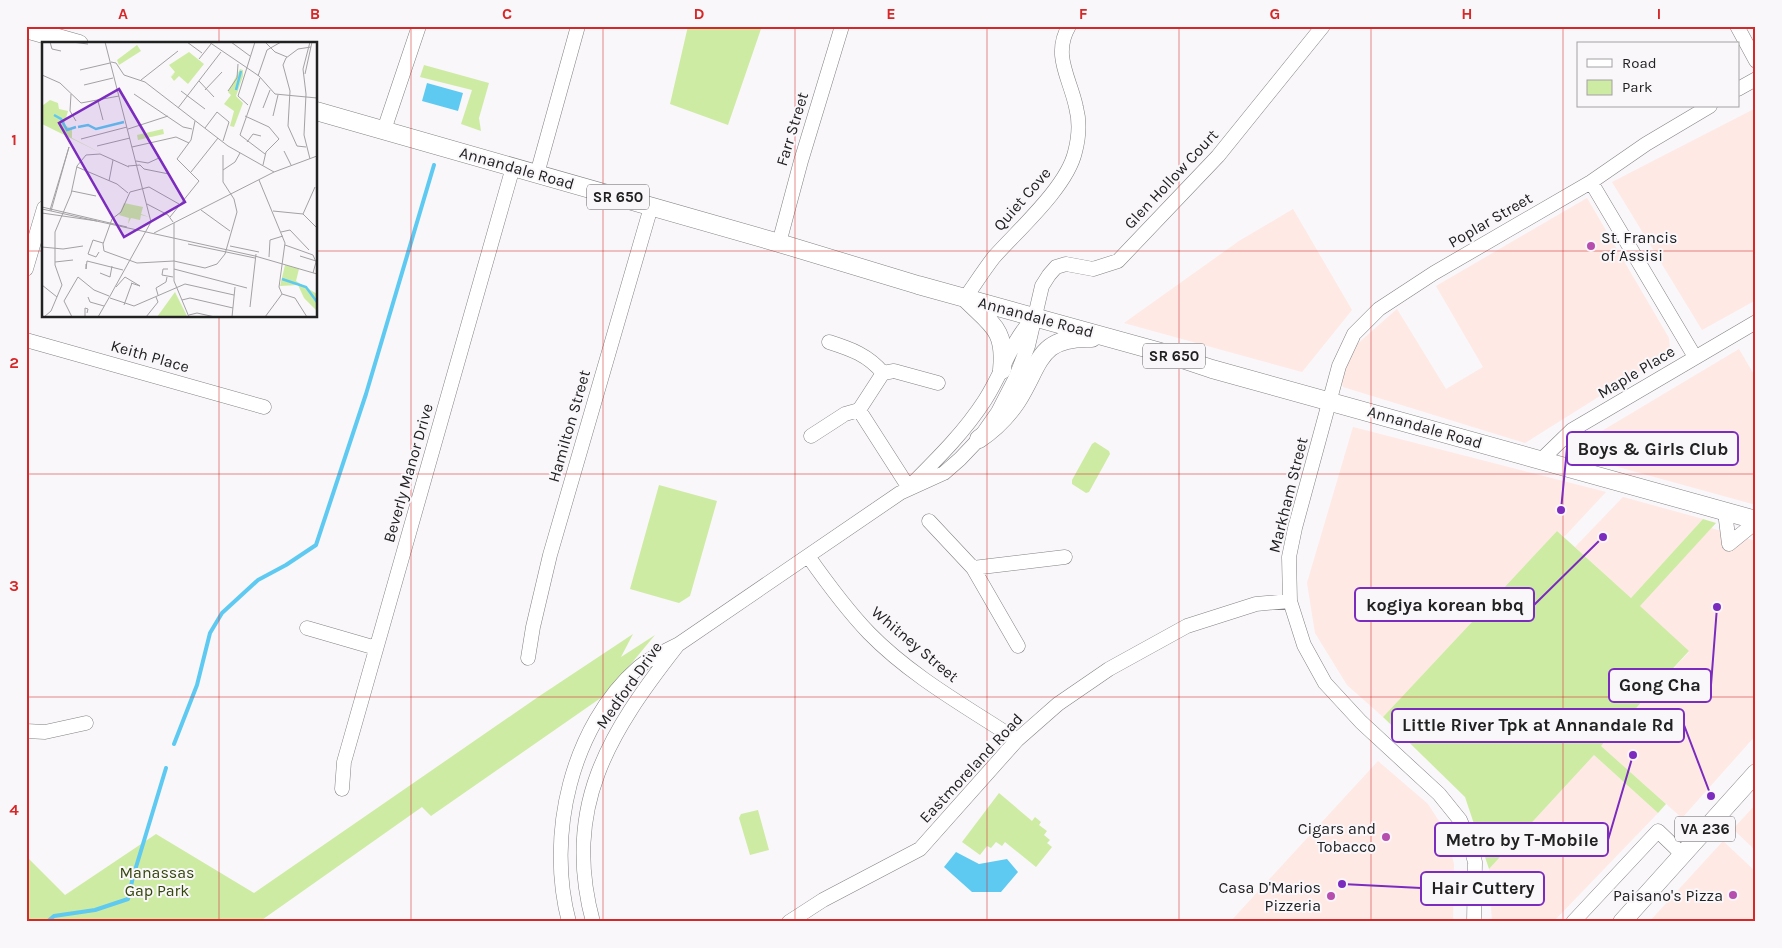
<svg xmlns="http://www.w3.org/2000/svg" width="1782" height="948" viewBox="0 0 1782 948" font-family="Karla,sans-serif">
	<rect width="100%" height="100%" fill="#f9f7fa"/>
	<!-- commercial -->
	<path fill="#fee9e4" d="M1756,108V300L1702,330L1612,182Z
		M1587,198L1669,338L1670,352L1525,443L1343,387L1339,370L1355,346L1397,309L1446,389L1483,367L1436,286Z
		M1293,209L1352,310L1302,372L1124,323L1239,241Z
		M1739,349L1756,378V505L1582,457L1585,441Z
		M1353,427L1606,492L1564,537L1557,531L1383,717L1347,685L1315,633L1307,583Z
		M1623,497L1703,519L1631,598L1575,547Z
		M1711,528L1756,541V735L1682,818L1601,746L1689,652L1639,606Z
		M1594,755L1658,813L1553,922H1492L1489,869Z
		M1378,761L1428,804L1446,832L1454,864L1453,922H1230Z
		M1756,804V851L1733,829Z
		M1723,841L1756,872V922H1649Z"/>
	<!-- green -->
	<path fill="#ceeba3" d="M688,26H762L728,125L670,104Z
		M424,65L489,83L479,118L481,131L461,124L472,90L420,77Z
		M1095,442L1109,451L1110,454L1089,492L1086,493L1072,484V480L1092,444Z
		M659,485L717,501L690,596L679,603L630,589Z
		M1703,519L1716,523L1640,606L1689,651L1601,746L1666,804L1658,813L1594,755L1489,869L1465,797L1383,717L1557,531L1631,598Z
		M633,634L621,657L655,635L605,695L431,816L422,807L259,922H26V856L65,895L156,834L254,893L538,697Z
		M999,793L1032,821L1035,817L1041,822L1039,825L1047,831L1044,835L1050,840L1047,843L1052,847L1036,867L1005,842L1002,846L996,842L991,848L987,846L980,855L962,842Z
		M758,810L769,850L750,855L739,818L741,814Z"/>
	<!-- water -->
	<path fill="#5ecaf1" d="M427,83L463,93L458,111L422,101Z
		M956,852L979,864L1007,859L1018,872L1001,892H972L944,867Z"/>
	<g fill="none" stroke-linecap="round" stroke-linejoin="round">
		<!-- stream -->
		<path stroke="#5ecaf1" stroke-width="4" d="M174,744L197,685L210,633L222,613L258,580L286,565L316,545L366,394L434,165
			M47,922L54,916L95,910L128,899L133,877L166,768"/>
		<defs>
			<path id="minor" d="M1737,26L1756,61
				M1738,89L1756,79
				M384,130L419,26
				M537,174L578,26
				M1591,182L1695,357
				M779,243L801,161L842,26
				M26,269L44,208
				M965,298C975,284 984,270 994,257C1018,230 1067,187 1075,152C1079,137 1080,122 1076,107C1070,78 1052,55 1069,26
				M26,340L264,407
				M829,342C851,349 868,355 883,373
				M859,410L909,488
				M811,436L845,414L859,410L883,373L894,371L938,383
				M1541,460L1572,430L1756,322
				M914,482C940,456 965,431 985,400C1003,372 1011,341 1034,317
				M1725,512L1729,544
				M929,521L973,568L1018,646
				M1729,544L1756,522
				M808,556C827,583 846,609 869,633C912,677 967,707 1017,740
				M973,568L1065,557
				M307,628L376,648
				M528,658L533,627L550,555L651,207
				M26,731L45,732L86,723
				M342,789L344,762L513,167
				M569,922C546,836 571,726 639,667C651,657 665,651 679,644L900,493L944,473L960,459L979,439L998,412L1015,379L1028,346L1042,286L1049,275L1056,267L1066,264L1093,269L1118,261L1218,156L1323,26
				M593,922C562,807 609,733 677,646
				M789,922L823,900L920,849L1017,740L1058,704L1109,669L1187,626L1256,604L1290,601
				M1474,922L1475,862L1469,841L1460,820L1439,794L1361,722L1325,683L1304,645L1290,601L1289,557L1295,528L1339,366L1354,334L1379,309L1434,273L1591,182L1646,144L1710,106
				M1573,922L1658,831L1682,854"/>
			<path id="major" d="M26,29L79,44
				M316,111L779,243L918,285L1164,353L1212,369L1756,520
				M965,298C992,325 1006,329 1002,370
				M979,439C994,429 1007,416 1017,401C1041,363 1038,336 1092,338
				M1622,922L1756,773"/>
		</defs>
		<!-- minor casing -->
		<use href="#minor" stroke="#848284" stroke-width="15"/>
		<!-- major casing -->
		<use href="#major" stroke="#848284" stroke-width="19"/>
		<!-- minor -->
		<use href="#minor" stroke="#fff" stroke-width="14"/>
		<!-- major -->
		<use href="#major" stroke="#fff" stroke-width="18"/>
	</g>
	<!-- grid -->
	<path fill="none" stroke="#d62828" stroke-width="1" stroke-opacity="0.55" d="M219,26V44M411,26V922M603,26V922M795,26V922M987,26V922M1179,26V922M1371,26V922M1563,26V922M26,251H44M316,251H1756M219,316V922M26,474H1756M26,697H1756"/>
	<!-- markers -->
	<g fill="#b64eb0" stroke="#f9f7fa" stroke-width="2">
		<circle cx="1591" cy="246" r="5"/>
		<circle cx="1386" cy="837" r="5"/>
		<circle cx="1733" cy="895" r="5"/>
		<circle cx="1331" cy="896" r="5"/>
	</g>
	<g text-anchor="middle" dominant-baseline="central" stroke-width="4" stroke-linejoin="round" paint-order="stroke">
		<!-- shield labels -->
		<g fill="#f9f7fa" stroke="#626163" stroke-width="1">
			<rect x="587" y="184.5" width="62" height="25" rx="4"/>
			<rect x="1143" y="343.5" width="62" height="25" rx="4"/>
			<rect x="1675" y="816.5" width="60" height="25" rx="4"/>
		</g>
		<g font-size="15" font-weight="bold" fill="#222122">
			<text x="618" y="197">SR 650</text>
			<text x="1174" y="356">SR 650</text>
			<text x="1705" y="829">VA 236</text>
		</g>
		<!-- street labels -->
		<g font-size="16" fill="#222122" stroke="#f9f7fa">
			<text transform="translate(792 129) rotate(-73)">Farr Street</text>
			<text transform="translate(517 168) rotate(16)">Annandale Road</text>
			<text transform="translate(1171 179) rotate(-47)">Glen Hollow Court</text>
			<text transform="translate(1022 199) rotate(-49)">Quiet Cove</text>
			<text transform="translate(1490 220) rotate(-30)">Poplar Street</text>
			<text transform="translate(1036 317) rotate(15)">Annandale Road</text>
			<text transform="translate(150 356) rotate(16)">Keith Place</text>
			<text transform="translate(1636 372) rotate(-31)">Maple Place</text>
			<text transform="translate(569 426) rotate(-74)">Hamilton Street</text>
			<text transform="translate(1425 427) rotate(16)">Annandale Road</text>
			<text transform="translate(408 473) rotate(-74)">Beverly Manor Drive</text>
			<text transform="translate(1288 495) rotate(-76)">Markham Street</text>
			<text transform="translate(915 644) rotate(40)">Whitney Street</text>
			<text transform="translate(629 685) rotate(-55)">Medford Drive</text>
			<text transform="translate(971 768) rotate(-47)">Eastmoreland Road</text>
		</g>
		<!-- poi labels -->
		<g font-size="16" fill="#222122" stroke="#f9f7fa" text-anchor="end">
			<text x="1601" y="237" text-anchor="start">St. Francis<tspan x="1601" dy="18">of Assisi</tspan></text>
			<text x="1376" y="828">Cigars and<tspan x="1376" dy="18">Tobacco</tspan></text>
			<text x="1321" y="887">Casa D'Marios<tspan x="1321" dy="18">Pizzeria</tspan></text>
			<text x="1723" y="895">Paisano's Pizza</text>
		</g>
		<!-- park labels -->
		<g font-size="16" fill="#334609" stroke="#f9f7fa">
			<text x="157" y="872">Manassas<tspan x="157" dy="18">Gap Park</tspan></text>
		</g>
	</g>
	<!-- overview -->
	<g transform="translate(42 42)">
		<rect width="275" height="275" fill="#f9f7fa"/>
		<path d="M95,3L99,9L77,23L75,18ZM147,10L162,22L146,42L137,34L120,51L132,39L129,35L133,31L128,35L133,30L127,23ZM198,27L201,28V34L194,54L201,61L192,85L188,84L192,69L182,62L189,53L186,50ZM8,58L16,61L17,67L26,69L22,83L30,87V96L61,112L0,82V64ZM121,87L122,92L96,98L95,93ZM82,161L101,165L99,172L107,175L99,173L98,178L89,176L86,182L87,176L77,173ZM243,223L257,227L254,239L275,252V269L262,256L256,243L238,244ZM133,250L145,274L115,275Z" fill="#ceeba3"/>
		<path fill="none" stroke="#5ecaf1" stroke-width="2.5" d="M194,48L199,29M12,73L19,77L25,88L34,85M36,85L46,83L54,87L82,80M240,237L264,245L275,260"/>
		<path fill="none" stroke="#a3a1a4" stroke-width="1" d="M8,0L10,7L19,9M30,0L46,2M63,0L109,180L68,254M145,0L160,11M167,0L217,34L233,52L275,56M189,0L208,14M223,0L233,10L245,15M268,0L261,27L264,52L262,93L268,117M157,17L169,2M69,20L74,21L82,33L103,40L186,104L232,130M38,28L68,21M263,32L270,0M0,33L18,41L39,61L77,54M216,34L225,8L239,0M218,36L198,93L223,112M99,38L136,9M157,39L172,55M42,43L71,36M163,48L180,30M139,49L163,67M186,49L195,36L196,22M29,52L28,69L34,79M92,52L141,85L150,87M56,59L61,78M206,63L196,54L213,0M136,66L179,10M221,66L228,48M203,74L227,85L237,97L224,110L221,123M231,74L236,53M163,86L175,70L187,80L181,99M86,87L126,74M39,97L85,85M205,100L211,92L219,94M55,104L88,96M90,105L134,95L147,101M264,105L255,104L246,84L248,49L241,23L244,16L256,7L269,5M242,109L249,123M94,119L106,121L117,116M86,124L98,123L102,127L127,132M35,125L75,142L86,151M181,128L193,120L198,111M149,130L176,96M217,138L243,201L237,245L240,252M67,139L71,118M30,149L54,154M29,152L35,124L44,113L58,112L87,125M105,162L126,173L131,180M137,162L107,145L88,150L79,170L70,177L61,202L62,209L95,221L132,219L163,226L175,222L183,212L195,170L192,157L181,140V113M0,165L85,185M0,167L213,214L275,232M8,168L27,105L9,169M159,168L188,189M231,169L261,172L275,186M0,171L55,179M261,172L273,145M128,175L157,139L135,117L149,98L153,79M132,181V239L147,275M239,190L248,188L267,208M112,191L232,130L275,114M146,202L213,216M243,203L271,213L274,220L271,231M188,204L217,210M0,205L21,207L41,204M57,210L54,215L46,212L51,198L61,201M258,214L274,219M227,215L228,198L241,194M13,220L31,218M44,222V227L45,219L81,228M126,227H121L120,233L131,235M132,227L205,246M58,231L68,235L70,224M0,243L15,255M74,245L83,235L98,244L89,241M240,252L253,256L265,275M116,253L114,246L124,240L125,235M46,255L48,260L62,264M68,256L92,264L143,242L192,253M140,258L148,256L191,266M82,263L90,241M208,265L214,212M147,273L155,271L173,275M43,274V266L46,267L45,271M2,275L9,269L20,243L13,223V190L29,152M30,275L22,259L36,235L52,248L67,254M56,275L68,254M104,275L116,260L114,255M190,275L193,245M223,275L240,252"/>
		<path fill="#7b2cbf" fill-opacity="0.15" stroke="#7b2cbf" stroke-width="2.5" d="M77,47L143,160L82,195L17,81Z"/>
		<rect width="275" height="275" fill="none" stroke="#222122" stroke-width="2.5"/>
	</g>
	<!-- callouts -->
	<path fill="none" stroke="#7b2cbf" stroke-width="2" d="M1561 510L1567 448M1603 537L1534 605M1717 607L1711 685M1711 796L1684 725M1633 755L1608 840M1342 884L1421 888"/>
	<g fill="#7b2cbf" stroke="#f9f7fa" stroke-width="2">
		<circle cx="1561" cy="510" r="5"/>
		<circle cx="1603" cy="537" r="5"/>
		<circle cx="1717" cy="607" r="5"/>
		<circle cx="1711" cy="796" r="5"/>
		<circle cx="1633" cy="755" r="5"/>
		<circle cx="1342" cy="884" r="5"/>
	</g>
	<g fill="#f9f7fa" stroke="#7b2cbf" stroke-width="2">
		<rect x="1567" y="432" width="171" height="33" rx="5"/>
		<rect x="1355" y="588" width="179" height="33" rx="5"/>
		<rect x="1609" y="669" width="102" height="33" rx="5"/>
		<rect x="1392" y="709" width="292" height="33" rx="5"/>
		<rect x="1435" y="823" width="173" height="33" rx="5"/>
		<rect x="1421" y="872" width="123" height="33" rx="5"/>
	</g>
	<g font-size="18" text-anchor="middle" font-weight="bold" fill="#222122">
		<text x="1653" y="455">Boys &amp; Girls Club</text>
		<text x="1445" y="611">kogiya korean bbq</text>
		<text x="1660" y="691">Gong Cha</text>
		<text x="1538" y="731">Little River Tpk at Annandale Rd</text>
		<text x="1522" y="846">Metro by T-Mobile</text>
		<text x="1483" y="894">Hair Cuttery</text>
	</g>
	<!-- border -->
	<rect width="1782" height="948" fill="none" stroke="#f9f7fa" stroke-width="55"/>
	<!-- legend -->
	<rect x="1577" y="42" width="162" height="65" fill="#f9f7fa" stroke="#a3a1a4"/>
	<rect x="1587" y="59" width="25" height="8" fill="#ffffff" stroke="#a3a1a4"/>
	<text x="1622" y="68" font-size="15" fill="#222122">Road</text>
	<rect x="1587" y="80" width="25" height="15" fill="#ceeba3" stroke="#a3a1a4"/>
	<text x="1622" y="92" font-size="15" fill="#222122">Park</text>
	<rect x="28" y="28" width="1726" height="892" fill="none" stroke="#d62828" stroke-width="2"/>
	<g font-size="16" text-anchor="middle" font-weight="bold" fill="#d62828">
		<text x="123" y="19">A</text>
		<text x="315" y="19">B</text>
		<text x="507" y="19">C</text>
		<text x="699" y="19">D</text>
		<text x="891" y="19">E</text>
		<text x="1083" y="19">F</text>
		<text x="1275" y="19">G</text>
		<text x="1467" y="19">H</text>
		<text x="1659" y="19">I</text>
		<text x="14" y="145">1</text>
		<text x="14" y="368">2</text>
		<text x="14" y="591">3</text>
		<text x="14" y="815">4</text>
	</g>
</svg>
